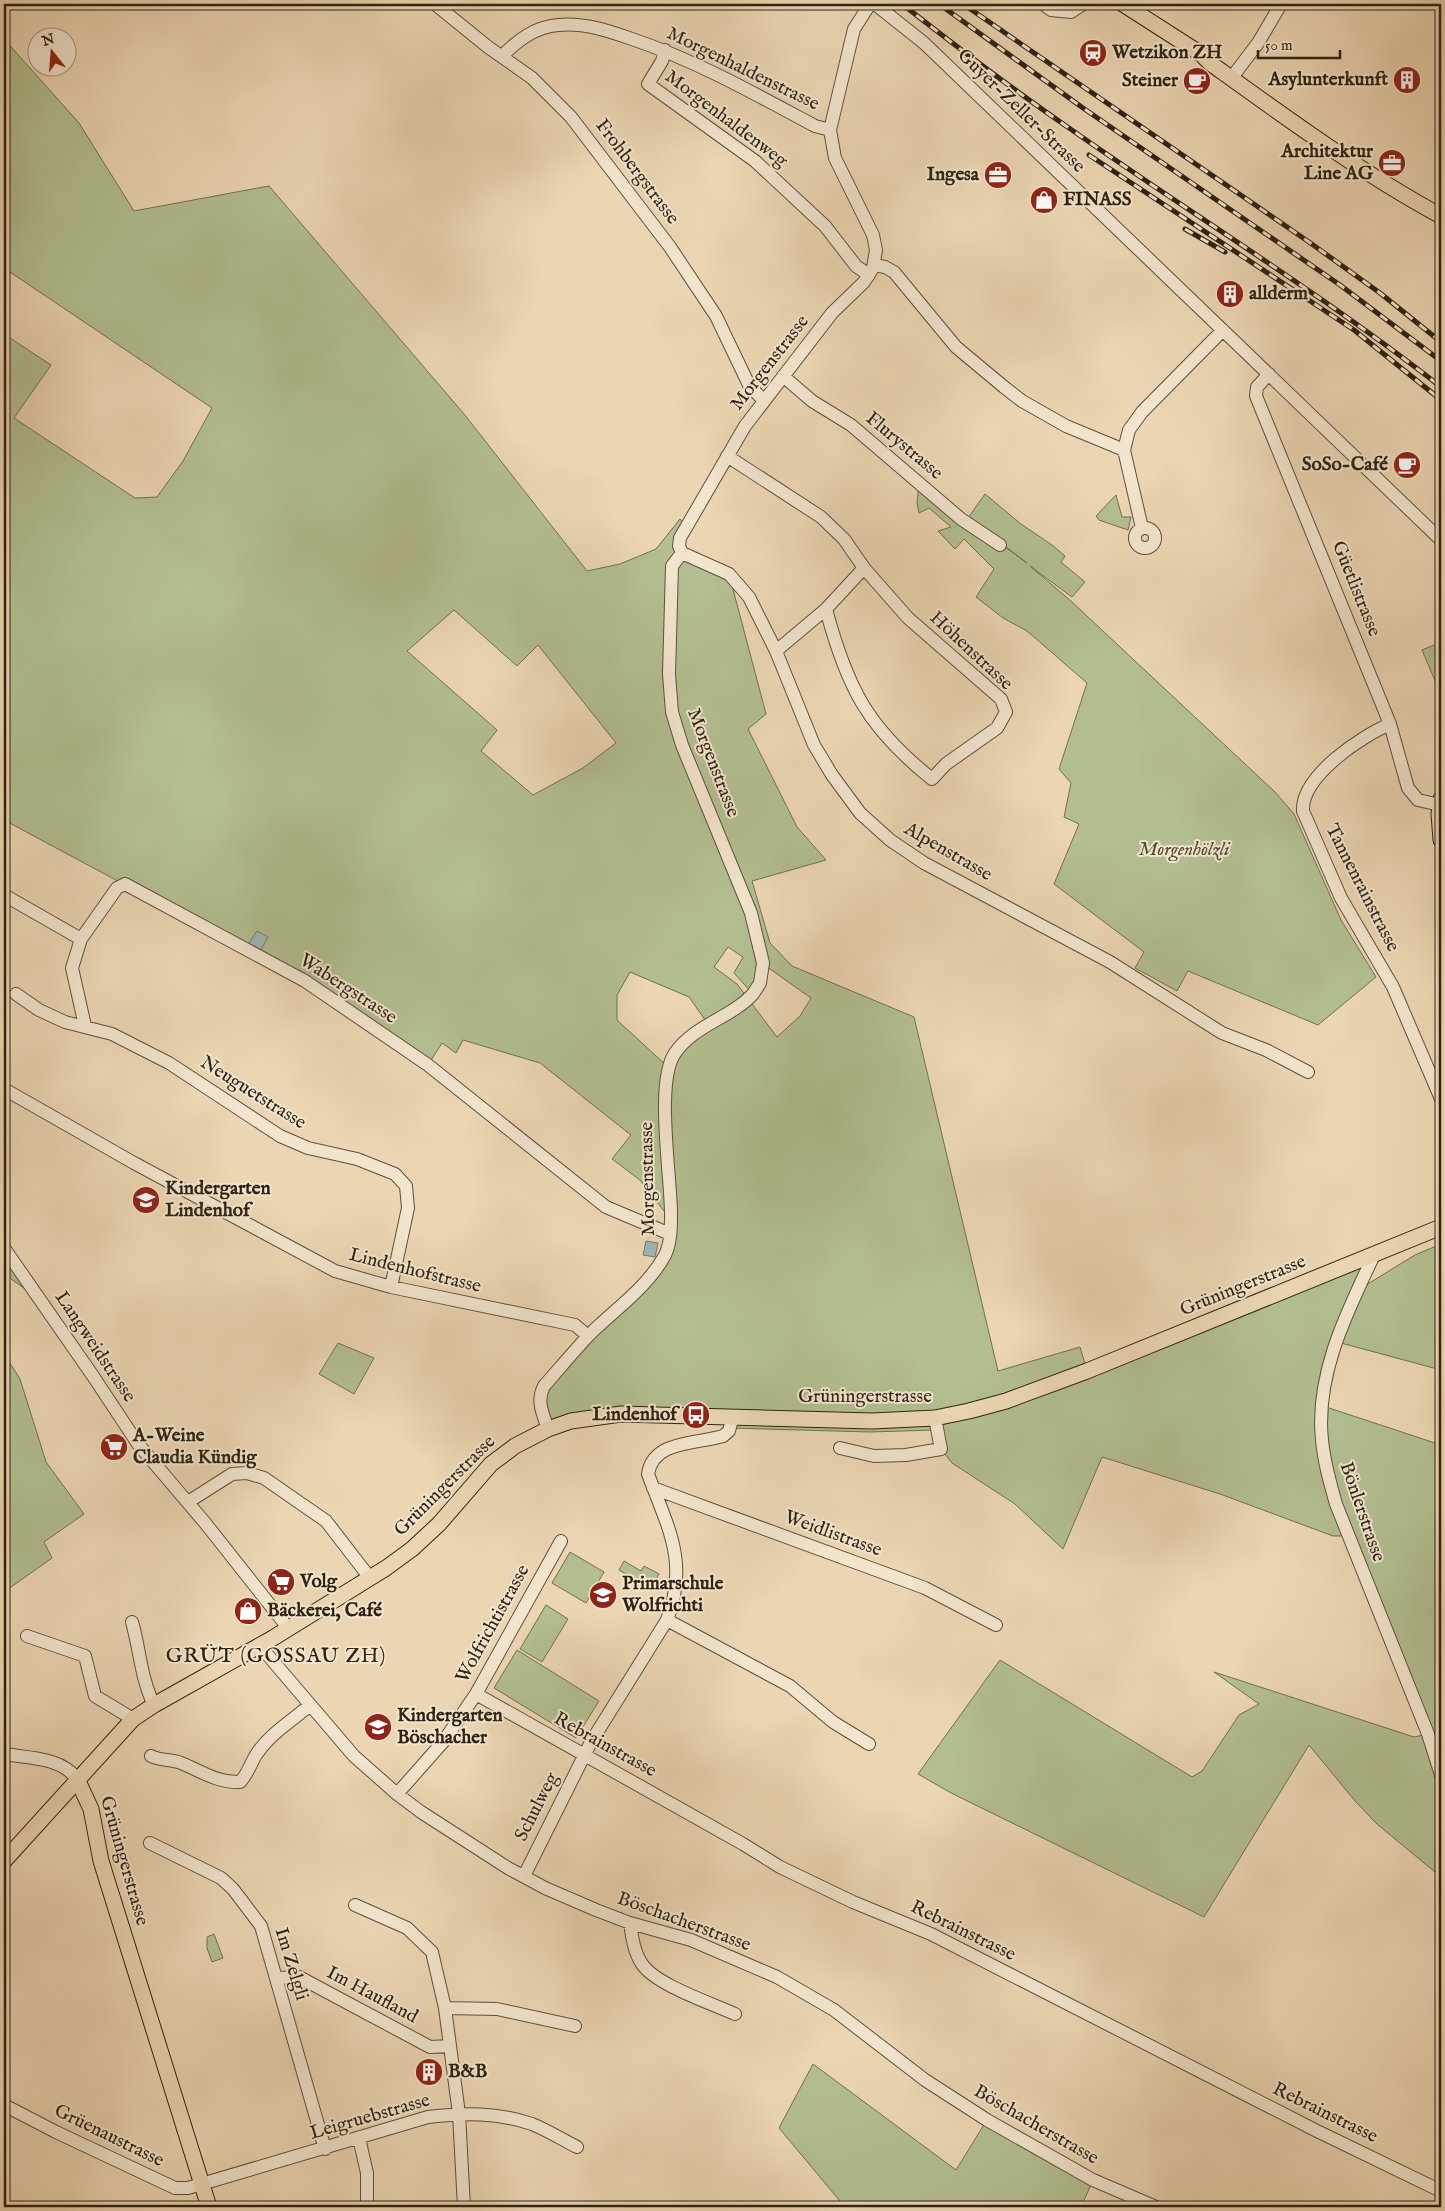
<svg xmlns="http://www.w3.org/2000/svg" width="1445" height="2211" viewBox="0 0 1445 2211" font-family="'IM FELL English',serif">
	<rect width="100%" height="100%" fill="#ebd5b2"/>
	<filter id="stains"><feTurbulence type="fractalNoise" baseFrequency=".004" numOctaves="4"/><feColorMatrix values="0 0 0 0 .2 0 0 0 0 .09 0 0 0 0 .02 0 0 0 .5 -.17"/></filter>
	<radialGradient id="worn" r=".72"><stop offset=".6" stop-color="#630" stop-opacity="0"/><stop offset="1" stop-color="#630" stop-opacity=".3"/></radialGradient>
	<!-- green -->
	<path fill="#b2be90" stroke="#707052" fill-rule="evenodd" d="M4,39L79,123L134,211L269,186L464,414L587,571L620,564L656,549L680,519L687,527L679,546L729,574L766,714L748,729L797,827L826,860L752,881L770,943L792,966L914,1017L998,1371L1080,1347L1087,1370L1374,1255L1340,1331L1326,1407L1441,1445V1877L1377,1824L1355,1801L1309,1745L1204,1917L951,1793L918,1774L1000,1660L1192,1777L1202,1771L1239,1715L1259,1704L1214,1672L1414,1737L1428,1734L1348,1536H1333L1220,1494L1102,1457L1063,1549L1015,1504L952,1463L941,1449L935,1430L870,1432L730,1428L733,1417L622,1414L548,1429L540,1395L665,1256L671,1220L640,1180L612,1159L631,1135L540,1063L463,1040L456,1053L442,1043L428,1065L304,981L4,820V334L51,365L14,418L135,498L157,497L183,461L212,408L4,268ZM454,610L517,666L538,645L616,743L583,768L533,795L481,751L497,730L407,651ZM728,947L743,957L734,973L753,994L763,964L811,998L800,1016L777,1037L737,984L714,967ZM630,972L689,997L708,1024L668,1067L617,1020V995Z
		M919,484L1027,563L968,518L985,494L1021,524L1052,545L1065,556L1061,562L1085,582L1072,597L1030,566L1072,602L1275,792L1294,814L1341,920L1376,977L1318,1025L1188,971L1177,991L1135,968L1144,952L1054,884L1079,824L1064,817L1071,783L1059,769L1087,683L1027,631L1003,618L976,597L994,569L964,539L955,549L938,531L951,527L929,508L919,513L917,502Z
		M1116,495L1122,517H1131L1128,530L1099,520L1096,516Z
		M1441,642V695L1422,650Z
		M1441,1244V1370L1341,1343L1366,1285L1415,1255Z
		M4,1248L41,1300L4,1274Z
		M338,1343L374,1358L354,1394L319,1374Z
		M4,1354L20,1379L46,1462L84,1514L44,1542L52,1558L4,1592Z
		M570,1552L604,1572L586,1603L552,1583Z
		M624,1561L641,1571L644,1566L659,1574L651,1588L619,1570Z
		M546,1605L568,1619L542,1662L520,1649Z
		M517,1650L599,1701L576,1738L494,1688Z
		M214,1934L223,1958L212,1962L207,1948V1937Z
		M813,2064L956,2170L987,2120L1093,2180L1081,2207H845L779,2128Z"/>
	<!-- water -->
	<path fill="#9cb6b7" stroke="#707b75" d="M257,931L268,937L261,950L249,943Z
		M646,1241L658,1243L655,1257L643,1255Z"/>
	<g fill="none" stroke-linecap="round" stroke-linejoin="round">
		<defs>
			<path id="minor" d="M435,4L488,47L532,78L571,117L670,247L716,316L749,385L764,401
				M875,4L924,43L1441,540
				M1043,4L1051,10L1071,12L1083,4
				M665,50L662,61L648,84L755,161L825,226L856,266L869,275
				M502,56C518,40 535,27 558,25C583,22 609,31 632,39C697,61 755,94 815,126L830,130
				M1236,72L1258,43L1281,4
				M874,265L885,267L894,272L956,347L1004,387L1022,401L1066,426L1124,450
				M1269,374L1257,387L1256,396L1390,724L1408,788L1418,800L1440,805
				M783,376L812,401L851,425L961,519L1000,545
				M727,456L821,517L844,539L864,568L908,618L1001,699L1006,712L997,728L946,764L932,779C868,728 847,688 826,609
				M1142,528L1124,450L1129,430L1142,412L1223,330
				M1135 538a10 10 0 1 1 20 0a10 10 0 1 1-20 0Z
				M682,553L729,574L749,597L776,651L814,745L832,775L860,813L890,840L924,863L1110,962L1222,1033L1266,1050L1308,1072
				M682,553L679,546L680,538L745,426L832,313L864,282L873,268L876,250L873,235L835,158L830,130L854,29L870,4
				M776,651L826,609L864,568
				M1390,724C1362,736 1301,776 1303,811L1341,898L1393,987L1441,1099
				M4,895L81,939
				M16,994L39,1010L65,1022L112,1034L169,1063L280,1136L308,1148L357,1159L395,1174L406,1186L408,1208L391,1287
				M85,1026L72,968L81,939L117,888L125,884L305,981L428,1065L606,1207L670,1234
				M4,1089L134,1163L335,1271L391,1287L575,1325L588,1336
				M4,1248L93,1376L138,1444L206,1524L289,1629
				M1374,1255C1347,1312 1315,1375 1322,1440C1324,1462 1330,1483 1336,1504L1428,1734L1441,1775
				M548,1429C543,1414 536,1401 544,1386C559,1369 574,1351 589,1335C614,1310 648,1287 665,1255C671,1243 671,1227 671,1214C671,1175 655,1082 675,1053C694,1025 731,1018 753,994L760,983L763,963L751,913L682,745L672,712L669,674L672,566L682,553
				M840,1448L874,1456L906,1455L941,1449L935,1418
				M653,1488L925,1588L996,1625
				M188,1502L232,1474L247,1473L264,1478L326,1521L370,1578
				M667,1620L790,1686L833,1722L869,1744
				M132,1622C140,1650 141,1679 154,1705
				M27,1636L85,1656L95,1696L133,1719
				M260,1646L354,1756L397,1794L421,1812L508,1868L545,1888L596,1910L630,1923L691,1940L777,1977L834,2010L925,2080L987,2120L1093,2180L1156,2207
				M476,1694L743,1844L780,1867L853,1902L931,1934L1317,2131L1441,2191
				M4,1754C28,1758 61,1757 77,1779
				M151,1756C161,1761 171,1759 181,1763C201,1771 217,1783 240,1782C249,1773 251,1761 258,1752C271,1733 293,1720 310,1705
				M397,1794L443,1742L476,1694L561,1541
				M150,1843L221,1878L233,1889L261,1926L325,2149
				M524,1876L591,1742L667,1620C689,1562 668,1528 648,1474C653,1440 697,1444 723,1436L729,1431L733,1416
				M355,1905L407,1928L432,1952L445,2008L459,2114L464,2207
				M630,1923C632,1937 634,1952 642,1964C656,1985 711,2003 735,2014
				M277,1978L299,1977L430,2047L449,2046
				M445,2008L497,2009L575,2026
				M4,2105L56,2132L175,2188H188L428,2117C464,2113 497,2112 532,2124C547,2130 563,2140 577,2147
				M359,2138L367,2173V2207"/>
			<path id="major" d="M1123,4L1201,54L1210,63C1285,117 1360,172 1441,216
				M1441,799L1439,814L1441,840
				M77,1779L91,1809L101,1861L209,2207
				M4,1861L133,1719L154,1705L273,1638L386,1568L412,1549L439,1524L491,1464L515,1446L548,1429L571,1421L621,1414L872,1421L935,1418L969,1411L1006,1401L1087,1371L1441,1227"/>
		</defs>
		<!-- minor casing -->
		<use href="#minor" stroke="#5d503b" stroke-width="14"/>
		<!-- major casing -->
		<use href="#major" stroke="#2e2313" stroke-width="17"/>
		<!-- minor -->
		<use href="#minor" stroke="#f2e4cd" stroke-width="12"/>
		<!-- major -->
		<use href="#major" stroke="#ebd5b2" stroke-width="15"/>
		<defs>
			<path id="rail" d="M902,4C957,47 1012,89 1069,128C1193,215 1322,294 1441,387
				M939,4L1083,108L1340,285L1441,361
				M963,4L1309,242L1380,293L1441,342
				M1089,155L1354,330L1441,400
				M1185,229L1225,252"/>
		</defs>
		<!-- rail casing -->
		<use href="#rail" stroke="#2e2313" stroke-width="5"/>
		<!-- rail -->
		<use href="#rail" stroke="#f2e4cd" stroke-width="3" stroke-dasharray="9" stroke-linecap="butt"/>
	</g>
	<!-- icons -->
	<defs>
		<symbol id="station-disc" viewBox="-11 -11 22 22"><circle r="9.5" fill="#8f2418" stroke="#f2e4cd"/><path d="M-3-6H3Q5-6 5-4V2Q5 4 3 4L4.5 6H3L1.5 4h-3L-3 6H-4.5L-3 4Q-5 4-5 2V-4Q-5-6-3-6ZM-3.5-4v3h7v-3ZM-3.5 1v1.5H-2V1ZM2 1v1.5H3.5V1Z" fill="#fff"/></symbol>
		<symbol id="building-disc" viewBox="-11 -11 22 22"><circle r="9.5" fill="#8f2418" stroke="#f2e4cd"/><path d="M-4-6H4V6H1V3H-1V6H-4ZM-2.5-4.3h1.7v1.8h-1.7ZM.8-4.3h1.7v1.8H.8ZM-2.5-1h1.7V.8h-1.7ZM.8-1h1.7V.8H.8Z" fill="#fff"/></symbol>
		<symbol id="cafe-disc" viewBox="-11 -11 22 22"><circle r="9.5" fill="#8f2418" stroke="#f2e4cd"/><path d="M-5.5-4.5H6V0H3Q3 3.5 0 3.5H-2.5Q-5.5 3.5-5.5 0ZM3-3.2v2h1.7v-2ZM-6 4.5H4V6H-6Z" fill="#fff"/></symbol>
		<symbol id="office-disc" viewBox="-11 -11 22 22"><circle r="9.5" fill="#8f2418" stroke="#f2e4cd"/><path d="M-6-3h4V-5.5h4V-3h4V5H-6ZM-1-4.5V-3h2v-1.5ZM-6 0V1H6V0Z" fill="#fff"/></symbol>
		<symbol id="shop-disc" viewBox="-11 -11 22 22"><circle r="9.5" fill="#8f2418" stroke="#f2e4cd"/><path d="M-5-2.5h2.3a2.7 3.5 0 0 1 5.4 0H5L5.5 6h-11ZM-1.5-2.5h3a1.5 2.3 0 0 0-3 0Z" fill="#fff"/></symbol>
		<symbol id="school-disc" viewBox="-11 -11 22 22"><circle r="9.5" fill="#8f2418" stroke="#f2e4cd"/><path d="M0-5L7-2L0 1L-7-2ZM-4 1L0 2.5L4 1V4Q0 6-4 4Z" fill="#fff"/></symbol>
		<symbol id="bus-disc" viewBox="-11 -11 22 22"><circle r="9.5" fill="#8f2418" stroke="#f2e4cd"/><path d="M-5-6H5V4H4V6H2V4H-2V6H-4V4H-5ZM-3.5-4V0h7V-4ZM-3.5 1.2v1.5H-2V1.2ZM2 1.2v1.5H3.5V1.2Z" fill="#fff"/></symbol>
		<symbol id="supermarket-disc" viewBox="-11 -11 22 22"><circle r="9.5" fill="#8f2418" stroke="#f2e4cd"/><path d="M-6-5.5h2.5l.6 2H6L4.5 2H-2.5L-4.4-4H-6ZM-1.5 3.2a1.3 1.3 0 1 0 .1 0ZM3 3.2a1.3 1.3 0 1 0 .1 0Z" fill="#fff"/></symbol>
	</defs>
	<g fill-rule="evenodd">
		<use href="#station-disc" x="1077" y="37" width="32" height="32"/>
		<use href="#building-disc" x="1391" y="64" width="32" height="32"/>
		<use href="#cafe-disc" x="1181" y="65" width="32" height="32"/>
		<use href="#office-disc" x="1376" y="147" width="32" height="32"/>
		<use href="#office-disc" x="982" y="159" width="32" height="32"/>
		<use href="#shop-disc" x="1028" y="184" width="32" height="32"/>
		<use href="#building-disc" x="1214" y="278" width="32" height="32"/>
		<use href="#cafe-disc" x="1391" y="449" width="32" height="32"/>
		<use href="#school-disc" x="130" y="1184" width="32" height="32"/>
		<use href="#bus-disc" x="680" y="1399" width="32" height="32"/>
		<use href="#supermarket-disc" x="98" y="1431" width="32" height="32"/>
		<use href="#supermarket-disc" x="265" y="1566" width="32" height="32"/>
		<use href="#school-disc" x="587" y="1579" width="32" height="32"/>
		<use href="#shop-disc" x="232" y="1595" width="32" height="32"/>
		<use href="#school-disc" x="362" y="1711" width="32" height="32"/>
		<use href="#building-disc" x="413" y="2056" width="32" height="32"/>
	</g>
	<g text-anchor="middle" dominant-baseline="central" stroke-width="4" stroke-linejoin="round" paint-order="stroke">
		<!-- poi labels -->
		<g font-size="19" font-weight="bold" fill="#2e2313" stroke="#f2e4cd" text-anchor="start">
			<text x="1112" y="53">Wetzikon ZH</text>
			<text x="1388" y="80" text-anchor="end">Asylunterkunft</text>
			<text x="1178" y="81" text-anchor="end">Steiner</text>
			<text x="1373" y="152" text-anchor="end">Architektur<tspan x="1373" dy="22">Line AG</tspan></text>
			<text x="979" y="175" text-anchor="end">Ingesa</text>
			<text x="1063" y="200">FINASS</text>
			<text x="1249" y="294">allderm</text>
			<text x="1388" y="465" text-anchor="end">SoSo-Café</text>
			<text x="165" y="1189">Kindergarten<tspan x="165" dy="22">Lindenhof</tspan></text>
			<text x="677" y="1415" text-anchor="end">Lindenhof</text>
			<text x="133" y="1436">A-Weine<tspan x="133" dy="22">Claudia Kündig</tspan></text>
			<text x="300" y="1582">Volg</text>
			<text x="622" y="1584">Primarschule<tspan x="622" dy="22">Wolfrichti</tspan></text>
			<text x="267" y="1611">Bäckerei, Café</text>
			<text x="397" y="1716">Kindergarten<tspan x="397" dy="22">Böschacher</tspan></text>
			<text x="448" y="2072">B&amp;B</text>
		</g>
		<!-- street labels -->
		<g font-size="19" fill="#2e2313" stroke="#f2e4cd">
			<text transform="translate(743 69) rotate(26)">Morgenhaldenstrasse</text>
			<text transform="translate(1021 111) rotate(44)">Guyer-Zeller-Strasse</text>
			<text transform="translate(726 119) rotate(37)">Morgenhaldenweg</text>
			<text transform="translate(637 172) rotate(53)">Frohbergstrasse</text>
			<text transform="translate(770 363) rotate(-52)">Morgenstrasse</text>
			<text transform="translate(904 446) rotate(40)">Flurystrasse</text>
			<text transform="translate(1356 589) rotate(68)">Güetlistrasse</text>
			<text transform="translate(971 651) rotate(43)">Höhenstrasse</text>
			<text transform="translate(713 763) rotate(69)">Morgenstrasse</text>
			<text transform="translate(948 852) rotate(30)">Alpenstrasse</text>
			<text transform="translate(1362 888) rotate(63)">Tannenrainstrasse</text>
			<text transform="translate(348 989) rotate(33)">Wabergstrasse</text>
			<text transform="translate(253 1093) rotate(32)">Neuguetstrasse</text>
			<text transform="translate(648 1179) rotate(-91)">Morgenstrasse</text>
			<text transform="translate(415 1271) rotate(14)">Lindenhofstrasse</text>
			<text transform="translate(1243 1286) rotate(-22)">Grüningerstrasse</text>
			<text transform="translate(95 1347) rotate(56)">Langweidstrasse</text>
			<text x="865" y="1397">Grüningerstrasse</text>
			<text transform="translate(445 1486) rotate(-45)">Grüningerstrasse</text>
			<text transform="translate(1362 1512) rotate(71)">Bönlerstrasse</text>
			<text transform="translate(833 1534) rotate(20)">Weidlistrasse</text>
			<text transform="translate(493 1624) rotate(-61)">Wolfrichtistrasse</text>
			<text transform="translate(605 1745) rotate(29)">Rebrainstrasse</text>
			<text transform="translate(537 1807) rotate(-63)">Schulweg</text>
			<text transform="translate(124 1861) rotate(74)">Grüningerstrasse</text>
			<text transform="translate(684 1922) rotate(20)">Böschacherstrasse</text>
			<text transform="translate(963 1931) rotate(26)">Rebrainstrasse</text>
			<text transform="translate(291 1964) rotate(73)">Im Zelgli</text>
			<text transform="translate(372 1995) rotate(28)">Im Haufland</text>
			<text transform="translate(1325 2113) rotate(26)">Rebrainstrasse</text>
			<text transform="translate(370 2117) rotate(-16)">Leigruebstrasse</text>
			<text transform="translate(1036 2125) rotate(30)">Böschacherstrasse</text>
			<text transform="translate(109 2136) rotate(26)">Grüenaustrasse</text>
		</g>
		<!-- park labels -->
		<g font-size="19" font-style="italic" fill="#4f4a32" stroke="#f2e4cd">
			<text x="1184" y="850">Morgenhölzli</text>
		</g>
		<!-- quarter labels -->
		<g font-size="21" letter-spacing="1" fill="#2e2313" stroke="#f2e4cd">
			<text x="276" y="1656">GRÜT (GOSSAU ZH)</text>
		</g>
	</g>
	<!-- margin -->
	<rect width="1445" height="2211" fill="none" stroke="#ebd5b2" stroke-width="20"/>
	<rect x="5" y="5" width="1435" height="2201" fill="none" stroke="#2e2313" stroke-width="2.5"/>
	<rect x="10" y="10" width="1425" height="2191" fill="none" stroke="#2e2313"/>
	<!-- north arrow -->
	<g transform="translate(52 52) rotate(343)"><circle r="24" fill="#f2e4cd" stroke="#a49783"/>
	<path d="M0-4L9 19L0 12L-9 19Z" fill="#8f2418"/>
	<text y="-8" font-size="14" font-weight="bold" text-anchor="middle" fill="#2e2313">N</text>
	</g>
	<!-- scale -->
	<path d="M1258 50v8h82v-8" fill="none" stroke="#2e2313" stroke-width="2.5"/>
	<text x="1265" y="50" font-size="15" fill="#2e2313" stroke="#f2e4cd" stroke-width="4" paint-order="stroke">50 m</text>
	<rect width="100%" height="100%" filter="url(#stains)"/>
	<rect width="100%" height="100%" fill="url(#worn)"/>
</svg>
